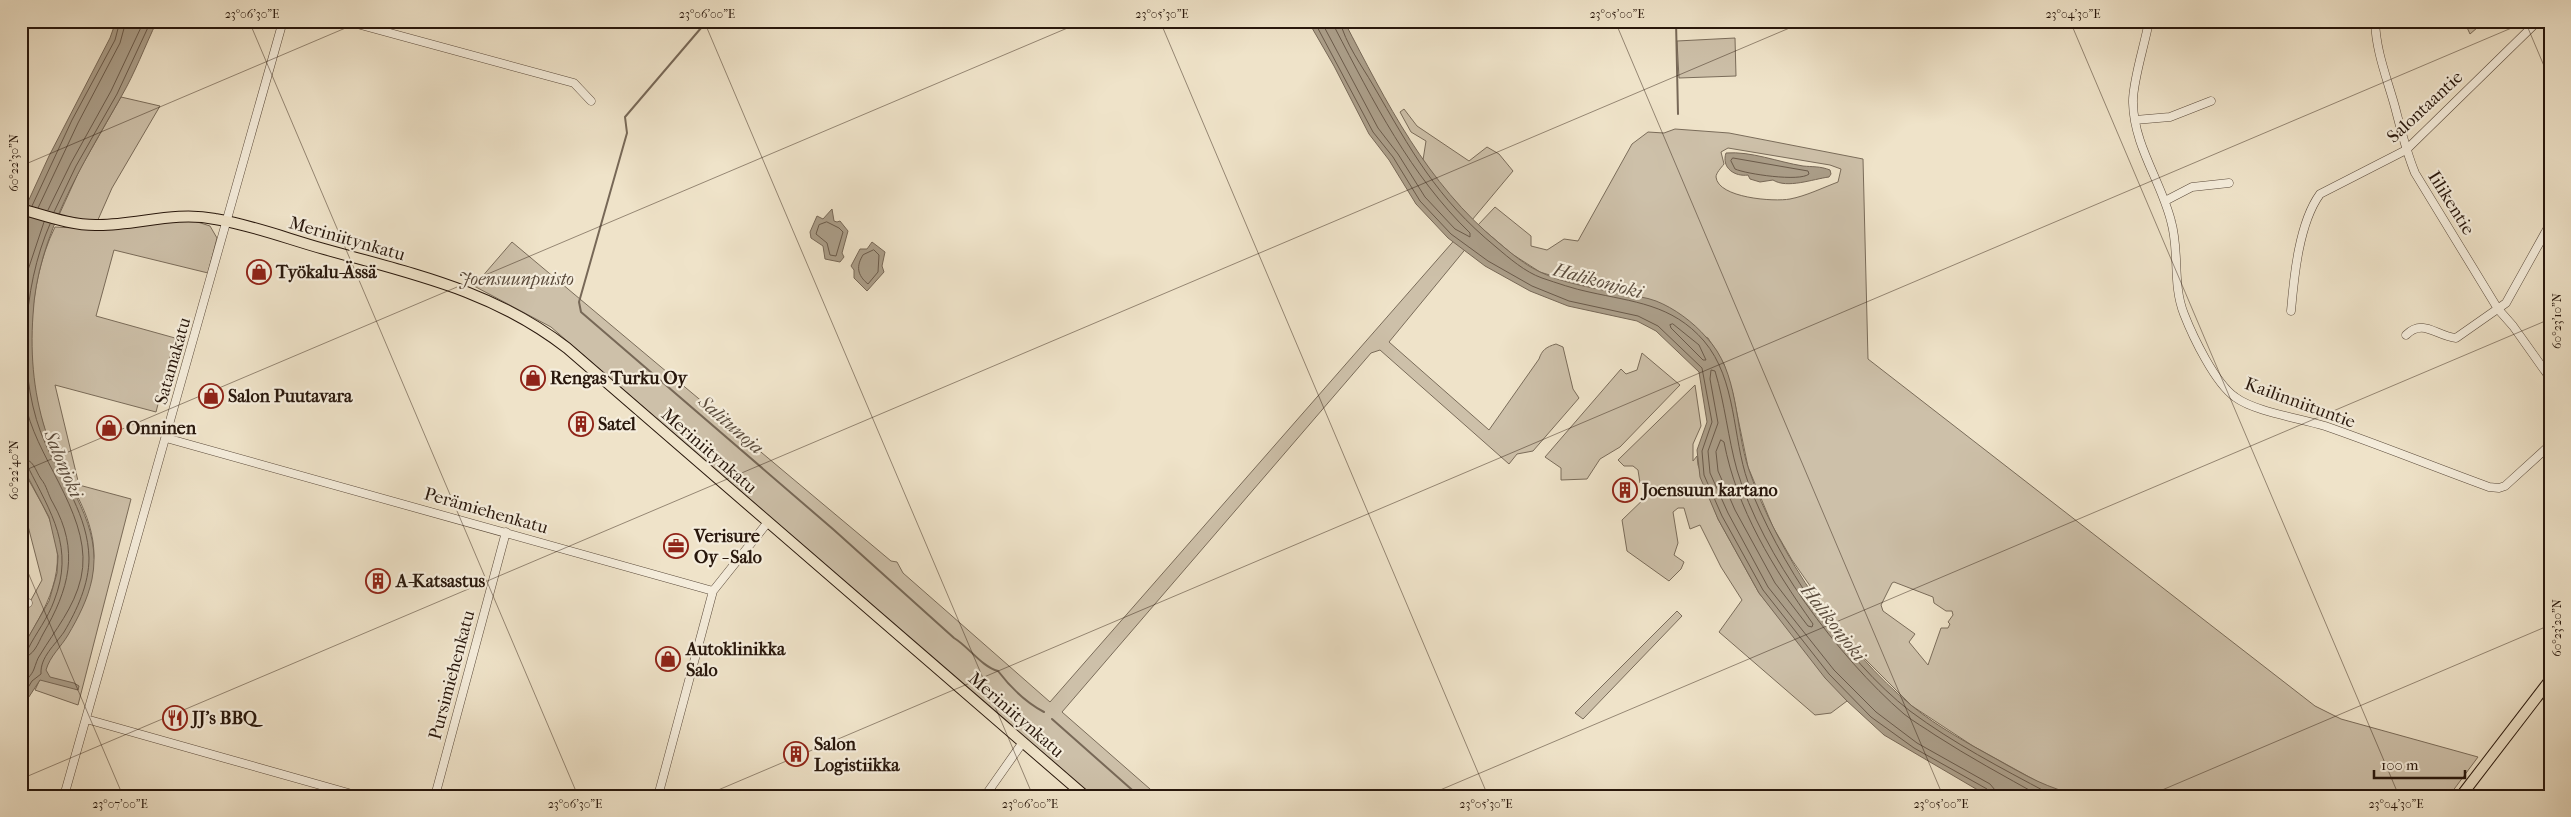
<svg xmlns="http://www.w3.org/2000/svg" width="2571" height="817" viewBox="0 0 2571 817" font-family="'IM FELL French Canon',serif">
	<rect width="100%" height="100%" fill="#efe3c9"/>
	<filter id="stains"><feTurbulence type="fractalNoise" baseFrequency=".004" numOctaves="4"/><feColorMatrix values="0 0 0 0 .2 0 0 0 0 .09 0 0 0 0 .02 0 0 0 .5 -.17"/></filter>
	<radialGradient id="worn" r=".72"><stop offset=".6" stop-color="#630" stop-opacity="0"/><stop offset="1" stop-color="#630" stop-opacity=".3"/></radialGradient>
	<!-- green -->
	<path fill="#cdc0a9" stroke="#7a6c5a" fill-rule="evenodd" d="M2464,21H2485L2470,34Z
		M1735,38L1736,76L1679,78L1677,41Z
		M121,97L160,106L112,188L97,222L59,215L80,169Z
		M1404,109L1417,126L1469,161L1487,147L1499,154L1513,171L1472,220L1438,183L1423,160L1426,141L1411,132L1400,112Z
		M1675,129L1729,133L1863,159L1868,359L2315,706L2341,719L2478,757L2449,796H2081L2051,789L1973,746L1912,706L1852,646L1792,560L1773,527L1748,467L1733,394L1724,364L1708,338L1588,287L1540,272L1512,254L1478,225L1495,207L1531,236V246L1547,250L1564,239L1578,241L1632,144L1648,132L1664,133ZM1728,148L1830,165L1841,169L1838,182C1822,188 1806,196 1790,199C1774,202 1718,198 1716,177C1716,173 1721,168 1724,164L1721,152ZM1894,582L1933,597L1934,603L1946,611H1952L1953,615L1948,622L1950,624L1948,628H1941L1928,665L1909,642L1915,634L1883,611L1881,605L1892,583Z
		M191,220L210,226L217,238L208,273L114,250L96,316L175,338L156,412L55,385L79,485L131,499L78,705L35,690C51,656 67,622 82,587C85,578 94,565 94,556C94,512 65,479 49,441C24,378 25,288 55,227L95,229Z
		M1458,236L1468,246L1389,342L1489,430L1539,359C1542,350 1546,347 1556,344L1563,347L1573,389L1579,398L1533,451L1517,454L1509,464L1380,350L1371,353L1062,712L1158,796H1092L551,327L474,286L512,242L723,419L729,418L734,423L737,432L891,561L897,562L903,573L1050,702Z
		M1642,353L1680,385L1620,447L1600,459L1587,479L1561,480V468L1545,457L1621,369L1626,374L1637,370Z
		M1695,385L1701,426L1693,444V461L1697,456L1698,465L1718,519L1759,593L1847,701L1831,713L1815,715L1719,632L1742,600L1721,567L1700,525L1690,529L1684,508H1678L1673,512L1678,543L1674,555L1684,562L1681,569L1669,581L1627,551L1622,520L1650,493L1640,483L1638,470L1633,466H1624L1618,460Z
		M21,464C29,483 41,500 49,518C71,570 46,607 21,650V618L42,580L21,499Z
		M1677,611L1682,616L1583,719L1575,713Z"/>
	<!-- water -->
	<path fill="#ab9e89" stroke="#776857" d="M116,21H157C145,46 135,73 121,97C83,164 37,236 33,315C30,357 34,398 48,438C66,486 103,525 92,579C88,599 78,618 68,635C61,647 50,656 46,670L50,677L74,683L79,686L78,690L40,680L21,709V650L49,601L57,573L58,556L49,517L21,464V217L49,156L110,38Z
		M1308,21H1344C1387,103 1426,183 1499,243C1511,253 1525,265 1540,272C1565,284 1595,288 1622,294C1633,296 1646,297 1656,301C1674,308 1693,322 1706,337C1740,372 1734,427 1749,470C1777,553 1844,650 1912,706C1938,727 1969,744 1998,760C2028,777 2047,788 2081,796H1988L1884,735L1847,701L1825,678L1759,593L1718,519L1700,477L1697,450L1707,422L1699,372L1656,331L1637,321L1568,306L1530,291L1485,266L1448,238L1416,204L1389,160L1369,134L1334,66Z
		M1726,153C1751,151 1778,162 1803,166C1812,167 1820,166 1830,170L1831,174L1829,177C1813,179 1787,189 1773,180L1760,182L1750,179L1748,175C1735,177 1721,168 1726,153Z
		M832,209L834,221L837,222L840,221L848,231L842,253L844,257L840,262L825,259L823,246L811,238L810,232L817,216L823,219Z
		M872,242L885,252L882,266L884,272L867,291L854,278V270L851,266L860,249H867Z"/>
	<g fill="none" stroke-linecap="round" stroke-linejoin="round">
		<!-- shore -->
		<path stroke="#6a5a4a" stroke-width="1" d="M1314,21L1373,132L1393,157L1420,201L1451,234L1488,261L1532,286L1569,301L1638,316L1658,326L1702,368L1712,422L1702,451L1704,475L1722,516L1763,590L1829,674L1871,717L1914,748L1987,789L1990,796
			M1321,21L1378,128L1398,154L1425,197L1455,229L1470,237V233C1411,176 1373,101 1335,28L1334,21
			M1340,21C1345,43 1362,66 1373,85C1411,150 1436,198 1496,247C1509,258 1525,272 1542,278C1557,283 1574,289 1589,292C1633,302 1672,304 1704,341C1737,380 1732,437 1748,482C1777,560 1844,660 1910,711C1953,743 2001,768 2048,793L2059,796
			M1733,158L1808,171L1809,174C1800,182 1746,174 1735,169L1731,161Z
			M32,206L72,120L115,40L120,21
			M38,208L78,123L120,43L126,21
			M48,210L71,163L111,91L144,21
			M54,212L76,166L117,94L151,21
			M827,222L839,228L843,232L836,256L830,255L827,243L816,234L819,225Z
			M874,250L879,255L878,272L868,284C857,275 856,266 863,255Z
			M21,315L27,273L44,222
			M1673,324L1699,345L1706,360H1703L1671,328L1670,325Z
			M21,327C22,355 21,383 27,411C41,465 94,521 81,578C74,608 55,630 40,655C37,659 36,664 34,669C32,675 25,681 21,687
			M1721,440L1724,442C1737,510 1773,567 1813,624L1812,627L1808,626L1775,583L1735,510L1718,471L1716,452Z
			M21,458C34,459 35,470 41,479C47,486 48,495 53,503C80,551 69,589 43,634C38,643 34,657 21,658
			M21,464L28,467C51,513 75,548 54,601C48,618 36,633 28,649L21,651
			M21,699L32,681L41,674C40,657 55,645 64,632C77,610 89,584 89,558C88,516 63,482 46,445C16,380 22,288 50,224
			M1996,796L1995,790L1990,784L1917,743L1876,712L1834,670L1768,587L1728,513L1710,473L1708,451L1718,423L1710,379L1711,370L1715,371C1725,404 1728,438 1737,470C1762,555 1838,657 1904,714C1914,722 1925,728 1935,735C1969,757 2004,776 2040,796"/>
		<!-- stream -->
		<path stroke="#776857" stroke-width="2" d="M707,21L625,117L627,133L579,302L581,312L834,530L954,638C969,647 982,667 998,671C1011,688 1025,702 1044,712
			M1676,21L1678,114
			M1052,719L1139,796"/>
		<defs>
			<path id="minor" d="M346,21L574,83L591,101
				M2149,21C2145,44 2132,83 2133,103C2134,146 2161,181 2171,221C2180,252 2172,284 2184,314C2193,337 2215,383 2235,397C2255,412 2300,418 2325,426C2380,445 2434,467 2489,487L2499,488L2505,486L2550,445
				M2375,21C2376,52 2387,78 2395,107C2401,130 2406,151 2415,173L2498,309L2513,326L2550,378
				M2135,120L2170,117L2211,101
				M2165,201L2192,187L2229,183
				M2291,311C2294,276 2299,223 2320,194L2406,150L2538,21
				M2406,335C2423,318 2436,336 2456,338L2506,303L2550,224
				M166,438L713,591L768,522
				M21,603H28
				M86,719L359,796
				M64,796L283,21
				M435,796L506,532
				M658,796L713,591
				M985,796L1023,742"/>
			<path id="major" d="M21,209C46,216 73,226 99,225C138,225 175,211 215,219C252,225 288,239 324,249C413,274 492,290 567,348L1085,796
				M2461,796L2550,680"/>
		</defs>
		<!-- minor casing -->
		<use href="#minor" stroke="#5a4a3b" stroke-width="9"/>
		<!-- major casing -->
		<use href="#major" stroke="#28170c" stroke-width="12"/>
		<!-- minor -->
		<use href="#minor" stroke="#f5eddc" stroke-width="8"/>
		<!-- major -->
		<use href="#major" stroke="#efe3c9" stroke-width="10"/>
	</g>
	<!-- ticks -->
	<path fill="none" stroke="#28170c" stroke-width="1" stroke-opacity="0.45" d="M249,21L578,796M704,21L1033,796M1160,21L1488,796M1615,21L1943,796M2070,21L2399,796M2525,21L2550,80M21,166L362,21M21,472L1084,21M21,556L123,796M21,779L1806,21M704,796L2528,21M1426,796L2550,319M2148,796L2550,625"/>
	<!-- icons -->
	<defs>
		<symbol id="shop-ring" viewBox="-11 -11 22 22"><circle r="9.5" fill="#f5eddc" stroke="#8f2418" stroke-width="1.5"/><path d="M-5-2.5h2.3a2.7 3.5 0 0 1 5.4 0H5L5.5 6h-11ZM-1.5-2.5h3a1.5 2.3 0 0 0-3 0Z" fill="#8f2418"/></symbol>
		<symbol id="building-ring" viewBox="-11 -11 22 22"><circle r="9.5" fill="#f5eddc" stroke="#8f2418" stroke-width="1.5"/><path d="M-4-6H4V6H1V3H-1V6H-4ZM-2.5-4.3h1.7v1.8h-1.7ZM.8-4.3h1.7v1.8H.8ZM-2.5-1h1.7V.8h-1.7ZM.8-1h1.7V.8H.8Z" fill="#8f2418"/></symbol>
		<symbol id="office-ring" viewBox="-11 -11 22 22"><circle r="9.5" fill="#f5eddc" stroke="#8f2418" stroke-width="1.5"/><path d="M-6-3h4V-5.5h4V-3h4V5H-6ZM-1-4.5V-3h2v-1.5ZM-6 0V1H6V0Z" fill="#8f2418"/></symbol>
		<symbol id="restaurant-ring" viewBox="-11 -11 22 22"><circle r="9.5" fill="#f5eddc" stroke="#8f2418" stroke-width="1.5"/><path d="M-5-6h1v4h1v-4h1v4h1v-4h1v5L-1.5 .5V6h-2V.5L-5-1ZM5-6V6H3V1.5H1.5Q1.5-4 5-6Z" fill="#8f2418"/></symbol>
	</defs>
	<g fill-rule="evenodd">
		<use href="#shop-ring" x="245" y="258" width="28" height="28"/>
		<use href="#shop-ring" x="519" y="364" width="28" height="28"/>
		<use href="#shop-ring" x="197" y="382" width="28" height="28"/>
		<use href="#building-ring" x="567" y="410" width="28" height="28"/>
		<use href="#shop-ring" x="95" y="414" width="28" height="28"/>
		<use href="#building-ring" x="1611" y="476" width="28" height="28"/>
		<use href="#office-ring" x="662" y="532" width="28" height="28"/>
		<use href="#building-ring" x="364" y="567" width="28" height="28"/>
		<use href="#shop-ring" x="654" y="645" width="28" height="28"/>
		<use href="#restaurant-ring" x="161" y="704" width="28" height="28"/>
		<use href="#building-ring" x="782" y="740" width="28" height="28"/>
	</g>
	<g text-anchor="middle" dominant-baseline="central" stroke-width="4.5" stroke-linejoin="round" paint-order="stroke">
		<!-- street labels -->
		<g font-size="18" fill="#28170c" stroke="#f5eddc">
			<text transform="translate(2425 107) rotate(-43)">Salontaantie</text>
			<text transform="translate(2451 203) rotate(58)">Iilikentie</text>
			<text transform="translate(347 239) rotate(16)">Meriniitynkatu</text>
			<text transform="translate(173 361) rotate(-74)">Satamakatu</text>
			<text transform="translate(2300 403) rotate(20)">Kailinniituntie</text>
			<text transform="translate(709 451) rotate(41)">Meriniitynkatu</text>
			<text transform="translate(486 511) rotate(16)">Perämiehenkatu</text>
			<text transform="translate(452 675) rotate(-75)">Pursimiehenkatu</text>
			<text transform="translate(1016 715) rotate(41)">Meriniitynkatu</text>
		</g>
		<!-- poi labels -->
		<g font-size="18" font-weight="bold" fill="#28170c" stroke="#f5eddc" text-anchor="start">
			<text x="276" y="272">Työkalu-Ässä</text>
			<text x="550" y="378">Rengas Turku Oy</text>
			<text x="228" y="396">Salon Puutavara</text>
			<text x="598" y="424">Satel</text>
			<text x="126" y="428">Onninen</text>
			<text x="1642" y="490">Joensuun kartano</text>
			<text x="694" y="536">Verisure<tspan x="694" dy="21">Oy - Salo</tspan></text>
			<text x="396" y="581">A-Katsastus</text>
			<text x="686" y="649">Autoklinikka<tspan x="686" dy="21">Salo</tspan></text>
			<text x="192" y="718">JJ's BBQ</text>
			<text x="814" y="744">Salon<tspan x="814" dy="21">Logistiikka</tspan></text>
		</g>
		<!-- park labels -->
		<g font-size="18" font-style="italic" fill="#5a4a3b" stroke="#f5eddc">
			<text x="516" y="279">Joensuunpuisto</text>
		</g>
		<!-- water labels -->
		<g font-size="19" font-style="italic" fill="#5c4d3e" stroke="#f5eddc">
			<text transform="translate(1598 281) rotate(15)">Halikonjoki</text>
			<text transform="translate(731 425) rotate(41)">Salitunoja</text>
			<text transform="translate(63 464) rotate(67)">Salonjoki</text>
			<text transform="translate(1833 623) rotate(52)">Halikonjoki</text>
		</g>
	</g>
	<!-- margin -->
	<rect width="2571" height="817" fill="none" stroke="#efe3c9" stroke-width="55"/>
	<!-- scale -->
	<path d="M2374 770v8h91v-8" fill="none" stroke="#28170c" stroke-width="2.5"/>
	<text x="2381" y="770" font-size="15" fill="#28170c" stroke="#f5eddc" stroke-width="4" paint-order="stroke">100 m</text>
	<rect x="28" y="28" width="2516" height="762" fill="none" stroke="#28170c" stroke-width="2"/>
	<g font-size="12" text-anchor="middle" fill="#28170c">
		<text x="252" y="18">23°06'30"E</text>
		<text x="707" y="18">23°06'00"E</text>
		<text x="1162" y="18">23°05'30"E</text>
		<text x="1617" y="18">23°05'00"E</text>
		<text x="2073" y="18">23°04'30"E</text>
		<text transform="translate(14 163) rotate(-90)" y="4">60°22'30"N</text>
		<text transform="translate(2557 321) rotate(-90)" y="4">60°23'10"N</text>
		<text transform="translate(14 470) rotate(-90)" y="4">60°22'40"N</text>
		<text transform="translate(2557 628) rotate(-90)" y="4">60°23'20"N</text>
		<text x="120" y="808">23°07'00"E</text>
		<text x="575" y="808">23°06'30"E</text>
		<text x="1030" y="808">23°06'00"E</text>
		<text x="1486" y="808">23°05'30"E</text>
		<text x="1941" y="808">23°05'00"E</text>
		<text x="2396" y="808">23°04'30"E</text>
	</g>
	<rect width="100%" height="100%" filter="url(#stains)"/>
	<rect width="100%" height="100%" fill="url(#worn)"/>
</svg>
